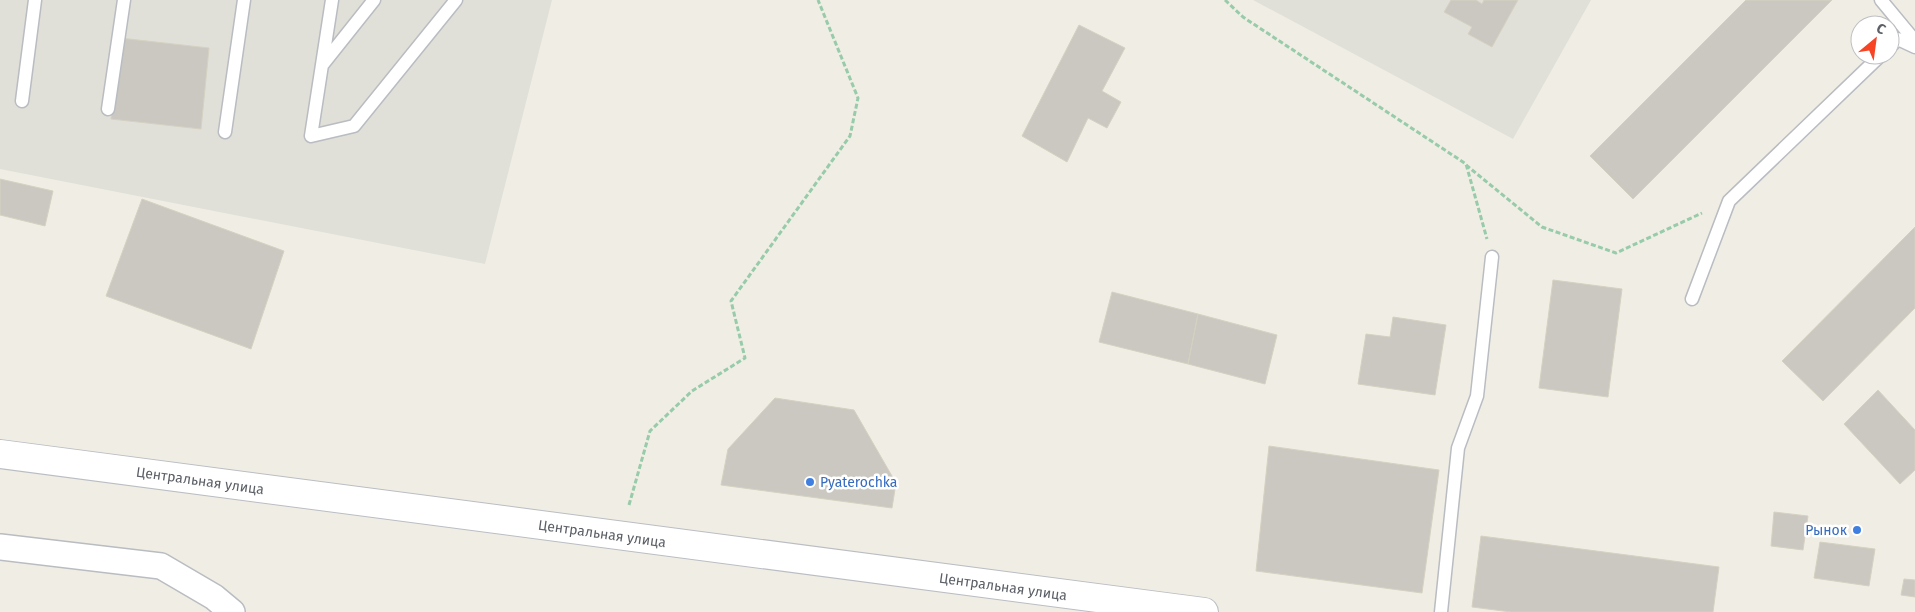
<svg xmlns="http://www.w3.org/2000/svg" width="1915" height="612" viewBox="0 0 1915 612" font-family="'Fira Sans',sans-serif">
	<rect width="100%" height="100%" fill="#f0eee4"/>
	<!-- industrial -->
	<path fill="#e0e0d9" d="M0,0H552L485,264L0,169Z
		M1253,0H1591L1513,139Z"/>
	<!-- building -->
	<path fill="#cbc8c1" stroke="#d5d1c2" d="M1451,0H1476L1482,4L1484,0H1518L1492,47L1468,34L1472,27L1444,12Z
		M1746,0H1832L1633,199L1590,156Z
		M1079,25L1125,48L1102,91L1121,102L1107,128L1088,118L1067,162L1022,136Z
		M120,38L209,48L201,129L111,119Z
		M0,179L53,191L45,226L0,215Z
		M142,199L284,251L251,349L106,296Z
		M1915,227V308L1823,401L1782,361Z
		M1553,280L1622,289L1608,397L1539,388Z
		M1112,292L1198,314L1188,364L1099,342Z
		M1198,314L1277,335L1265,384L1188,364Z
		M1393,317L1446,325L1435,395L1358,384L1366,334L1390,337Z
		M1878,390L1915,430V470L1900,484L1844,424Z
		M775,398L854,410L896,483L892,508L721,485L728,449Z
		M1269,446L1439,470L1422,593L1256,571Z
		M1774,512L1808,516L1803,550L1771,546Z
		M1481,536L1719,567L1713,612H1511L1472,607Z
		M1820,542L1875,549L1869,586L1814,578Z
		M1904,579L1915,580V597L1901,595Z"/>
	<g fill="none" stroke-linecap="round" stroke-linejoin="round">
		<defs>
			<path id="service" d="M332,0L311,136L354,126L456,0
				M1881,0L1915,41
				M1890,47L1898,39L1915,47
				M323,64L374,0
				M22,101L35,0
				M108,109L124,0
				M225,132L244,0
				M1692,299L1729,201L1881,55
				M1441,612L1458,448L1477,396L1492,257"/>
			<path id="minor" d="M0,547L161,566L214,597L232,612"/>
			<path id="secondary" d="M0,454L1204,612"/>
		</defs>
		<!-- service casing -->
		<use href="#service" stroke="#b9bcc1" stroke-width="15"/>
		<!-- minor casing -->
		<use href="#minor" stroke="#b9bcc1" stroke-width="28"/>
		<!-- secondary casing -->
		<use href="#secondary" stroke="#babdc3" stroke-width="30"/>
		<!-- path -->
		<path stroke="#97cbaa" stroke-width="3" stroke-dasharray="5 2.5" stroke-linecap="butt" d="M1225,0L1243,17L1466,164L1487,239
			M1466,165L1542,227L1616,253L1702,213
			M629,505L650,431L692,391L745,358L731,301L850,136L858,98L818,0"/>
		<!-- service -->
		<use href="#service" stroke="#fff" stroke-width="12"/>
		<!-- minor -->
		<use href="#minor" stroke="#fff" stroke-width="25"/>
		<!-- secondary -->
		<use href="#secondary" stroke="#fff" stroke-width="28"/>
	</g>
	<!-- markers -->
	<g fill="#3f7fe0" stroke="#fff" stroke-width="2">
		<circle cx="810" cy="482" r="5"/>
		<circle cx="1857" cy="530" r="5"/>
	</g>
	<g text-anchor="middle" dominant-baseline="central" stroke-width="5" stroke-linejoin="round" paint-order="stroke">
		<!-- street labels -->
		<g font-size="14" fill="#5c6066" stroke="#fff">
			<text transform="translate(200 481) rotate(8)">Центральная улица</text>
			<text transform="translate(602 534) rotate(8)">Центральная улица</text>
			<text transform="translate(1003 587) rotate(8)">Центральная улица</text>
		</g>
		<!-- shop labels -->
		<g font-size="14" fill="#366cbe" stroke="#fff" text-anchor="start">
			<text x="820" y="482">Pyaterochka</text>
			<text x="1847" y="530" text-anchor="end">Рынок</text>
		</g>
	</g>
	<!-- north arrow -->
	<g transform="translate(1875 40) rotate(29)"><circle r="24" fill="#ffffff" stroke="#bebfc2"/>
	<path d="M0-4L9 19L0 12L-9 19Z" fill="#f64425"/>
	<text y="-8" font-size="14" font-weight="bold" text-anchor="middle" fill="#5c6066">С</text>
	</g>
</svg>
